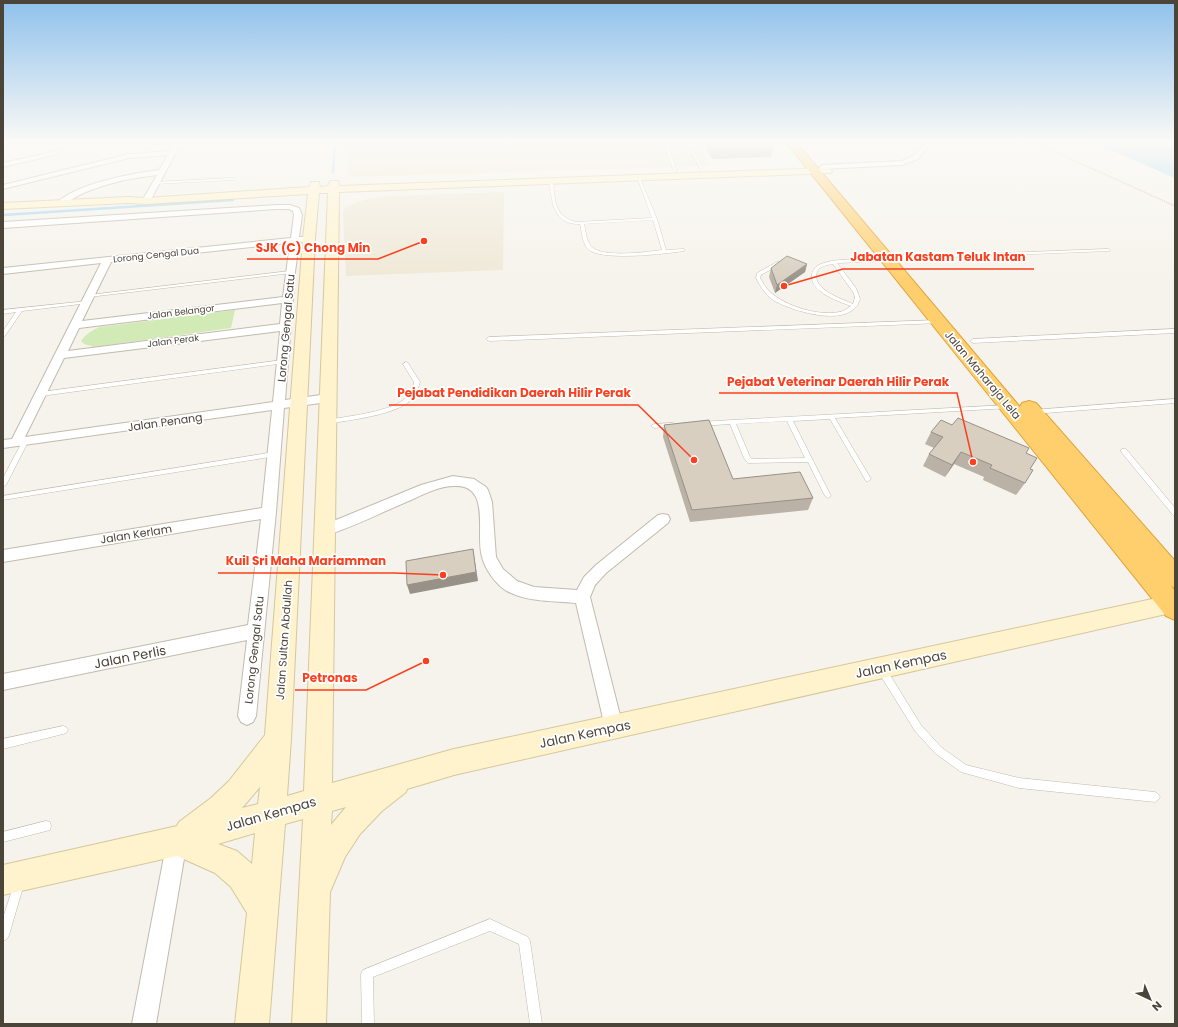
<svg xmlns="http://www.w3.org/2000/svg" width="1178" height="1027" viewBox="0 0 1178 1027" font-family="Poppins,sans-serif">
	<rect width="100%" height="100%" fill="#f6f3ec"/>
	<!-- education -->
	<path fill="#efe8d6" d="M349,141H697L709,166L348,177Z
		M504,192L503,270L346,276L343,212L346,207L364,200L389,196Z"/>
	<!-- green -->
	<path fill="#d2eab5" d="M235,310L231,328L95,347L84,344L81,341C86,334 92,330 100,327Z"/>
	<!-- water -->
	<path fill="#a9d4f2" d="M1090,141H1175V178Z"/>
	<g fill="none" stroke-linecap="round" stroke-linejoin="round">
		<!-- stream -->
		<path stroke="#a9d4f2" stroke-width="2.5" d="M333,172L335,141
			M3,215L233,200"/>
		<defs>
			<path id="lane" d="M666,141H670L667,143L677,172L674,171L663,143Z
				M685,141H688L705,172L702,171Z
				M637,177L640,178L657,219L666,250L682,249H684V251C664,254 604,261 589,250C582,244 582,232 580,224C553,225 552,201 549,181L551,180L553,181C555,200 554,216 576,222L652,218ZM653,220L662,250C646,252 603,258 592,247C586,242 586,231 584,224Z
				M233,178L235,179L234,180L155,184L153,183L155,182Z
				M1108,249L1110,250V251L903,259L901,258L903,257Z
				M855,259H889L891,260L889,261L837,263L856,288L860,299C852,330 791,311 773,300C765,294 760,286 756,278L757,273L777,262H781V264L761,275L760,278C763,282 765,287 769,291C784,306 822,318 843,311C845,310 848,308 851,306C840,302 829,298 820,291C815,287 811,281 812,275C813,259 844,260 855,259ZM833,264L853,292L855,297L853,304C842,299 811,289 817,272C819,266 827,265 833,264Z
				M290,271L292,272V273L89,297L87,296L89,295Z
				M87,301H89V303L22,311L5,336L3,337V331L16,312L3,314V310Z
				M939,320L941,321V323L489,341L486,339L489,337Z
				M1175,329V333L973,343L970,341L973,339Z
				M283,360L285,361V363L41,396L38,394L41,392Z
				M406,362L408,363L420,382C418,388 417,394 412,399C398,415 349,420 327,424L325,423L324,422L325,421L327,420C348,416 394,412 408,396C412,393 413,387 414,382L403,364Z
				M1175,399V403L1033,414L1030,412L1033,410Z
				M1008,405L1011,407L1010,408L835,418L871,479L868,481H866L830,419L793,421L831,496L828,498L825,496L808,462L748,463L744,458L730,424L701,426L698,424L701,422L732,420ZM787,421L805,458L752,459L750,457L736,424Z
				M673,423L676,425L675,426L654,428L651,426L654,424Z
				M25,440L28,442L6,485L3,487V478L22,442Z
				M1122,449H1126L1175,508V516L1173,515L1122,453L1121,451Z
				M274,452H276L277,454L276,456L3,500V496Z
				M882,666L885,667L921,725L941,747L966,765L1019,778L1155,792L1158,794L1160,797L1158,800L1155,802L1019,788L961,772L935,753L915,731L879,673L878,670L879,667Z
				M63,726L66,727L68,730L66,733L63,734L3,749V739Z
				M46,821L50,822L51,826L50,830L3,842V832Z
				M19,879L23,880L24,884L9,935L7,939L3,941V918L14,884L15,880Z
				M490,919L528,937L530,941L542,1024H530L519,944L490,931L373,977L374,1024H362L361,974L363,970Z"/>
			<path id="street" d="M176,141H182L149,203H146L142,201L157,175C129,178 84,187 63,206H57L56,204C73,184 134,173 159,170L168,155L129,158L3,189V185L129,154L170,151Z
				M926,144L929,146L918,159L902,165L823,169L819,167L823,165L902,161L913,156Z
				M56,151L59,153L58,154L3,167V163Z
				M277,205H290L299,208L302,215L299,237H306L307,239L306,241L299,242L295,272L285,400L328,394L332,395L334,398L332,401L328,402L284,408L276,512L256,716L253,722L247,725L241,722L238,716L247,640L3,690V674L248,625L261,519L3,562V550L262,508L272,410L3,448V440L12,439L101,263L3,274V268L291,238L294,215L293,211L289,209H277L3,228V222ZM290,243L283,297L82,321L111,262ZM282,303L280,324L68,351L79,328ZM280,331L273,402L25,437L64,358Z
				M453,476L474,479L486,487L488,490L492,502L496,557L503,569L517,581L534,587L577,590L584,577L596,565L658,515L663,514L668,515L670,519L668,523L606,573L595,585L590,597L623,727L620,733L614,736L608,733L605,727L576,603C553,601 527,602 507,591C496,585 485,569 482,557C475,534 492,484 454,486C440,486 424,494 411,500C382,512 354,527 324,536L319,535L317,531L319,527L421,485Z
				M177,831L184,834L187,841L156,1024H132L167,841L170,834Z"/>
			<path id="secondary" d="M827,168L832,171L831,173L339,192L332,783L454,749L1171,595L1175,596V612L454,775L407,789L406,792L382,811L360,834L345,857L330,892L326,1024H292L303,819L285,824L269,1024H235L247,913L231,887L215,873L177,856L3,895V865L177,826L179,822L211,798L229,781L265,735L303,238L308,194L146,204L128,203L3,209V203L128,197L146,198L309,187L311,182H319L320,187L328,186L330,181H338L339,186ZM319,193H328L304,791L287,796L291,739L315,238ZM260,787L258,804L242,808ZM346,807L331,825L332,811ZM255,833L252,864L237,851L218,844Z"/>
			<path id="highway" d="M785,141H795L1020,407L1022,403L1029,401L1036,403L1175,561V588L1171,586L1175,591V620L1166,616Z"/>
		</defs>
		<!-- lane casing -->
		<use href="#lane" stroke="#c2bbae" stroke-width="1"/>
		<!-- street casing -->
		<use href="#street" stroke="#c2bbae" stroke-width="2"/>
		<!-- secondary casing -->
		<use href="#secondary" stroke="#d6c79b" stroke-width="2"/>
		<!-- highway casing -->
		<use href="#highway" stroke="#e0a43c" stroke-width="2"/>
		<!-- path -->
		<path stroke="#c4b79f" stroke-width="1.5" stroke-dasharray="1 1" stroke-linecap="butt" d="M1031,141L1175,206"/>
		<!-- lane -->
		<use href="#lane" fill="#fff" fill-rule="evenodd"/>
		<!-- street -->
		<use href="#street" fill="#fff" fill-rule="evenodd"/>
		<!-- secondary -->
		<use href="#secondary" fill="#fff3cd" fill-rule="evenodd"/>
		<!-- highway -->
		<use href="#highway" fill="#ffcf6e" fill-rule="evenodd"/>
	</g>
	<!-- wall -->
	<path fill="#bab2a6" d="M703,141H768L773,148L771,157L712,159Z
		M807,264L805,272L775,293L769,277L771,268Z
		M664,425L733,479L813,498L808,510L690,522L663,437Z
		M952,425L1026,453L1030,469L1025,483L1016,495L983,480L984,477L954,464L945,477L923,466L929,454L934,448L925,444L931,432Z"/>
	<!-- shaded-wall -->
	<path fill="#979187" d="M807,264L805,272L775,293L777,285Z
		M961,452L954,464L945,477L952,465Z
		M473,549L478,581L410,594L407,585Z"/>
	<!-- building -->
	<path fill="#d8cfc1" stroke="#979187" d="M709,141H768L773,148L714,150Z
		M787,256L807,264L777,285L771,268Z
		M958,418L1029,448L1026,453L1037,458L1030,469L1033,470L1025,483L990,468L992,465L961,452L952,465L929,454L943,437L931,432L941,420L952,425Z
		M709,420L733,479L800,472L813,498L692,510L664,425Z
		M473,549L476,572L407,585L406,561Z"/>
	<!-- sky -->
	<linearGradient id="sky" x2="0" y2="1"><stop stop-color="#8fc1ec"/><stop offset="0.5" stop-color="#fbfaf6"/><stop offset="1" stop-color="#fbfaf6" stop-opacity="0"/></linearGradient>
	<rect width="1178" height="284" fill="url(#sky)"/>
	<g text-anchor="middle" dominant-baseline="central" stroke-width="3.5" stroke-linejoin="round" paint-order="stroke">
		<!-- far-street labels -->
		<g font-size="9" fill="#4b4439" stroke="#fff">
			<text transform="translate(156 255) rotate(-6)">Lorong Cengal Dua</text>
			<text transform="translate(181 312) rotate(-7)">Jalan Belangor</text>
			<text transform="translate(173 341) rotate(-7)">Jalan Perak</text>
		</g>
		<!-- street labels -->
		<g font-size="11" fill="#4b4439" stroke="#fff">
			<text transform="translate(286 328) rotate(-85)">Lorong Gengal Satu</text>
			<text transform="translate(983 375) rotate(50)">Jalan Maharaja Lela</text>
			<text transform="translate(165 422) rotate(-8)">Jalan Penang</text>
			<text transform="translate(136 534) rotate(-9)">Jalan Kerlam</text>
			<text transform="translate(284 640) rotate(-86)">Jalan Sultan Abdullah</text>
			<text transform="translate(254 650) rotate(-84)">Lorong Gengal Satu</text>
		</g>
		<!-- near-street labels -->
		<g font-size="13" fill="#4b4439" stroke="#fff">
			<text transform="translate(130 657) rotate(-11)">Jalan Perlis</text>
			<text transform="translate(901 664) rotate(-12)">Jalan Kempas</text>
			<text transform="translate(585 734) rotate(-12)">Jalan Kempas</text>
			<text transform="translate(271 814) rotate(-16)">Jalan Kempas</text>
		</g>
	</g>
	<!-- callouts -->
	<path fill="none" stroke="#fc3f1d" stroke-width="1.5" d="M424 241L378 259H247M784 286L843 269H1034M973 462L957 393H719M694 460L638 405H389M443 575L394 573H218M426 661L366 690H295"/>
	<g fill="#fc3f1d" stroke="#fff" stroke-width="1.5">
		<circle cx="424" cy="241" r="4"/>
		<circle cx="784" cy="286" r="4"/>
		<circle cx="973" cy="462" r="4"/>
		<circle cx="694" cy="460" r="4"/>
		<circle cx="443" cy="575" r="4"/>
		<circle cx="426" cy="661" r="4"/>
	</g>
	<g font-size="12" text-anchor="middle" font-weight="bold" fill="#fc3f1d" stroke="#fff" stroke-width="3.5" stroke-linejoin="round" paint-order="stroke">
		<text x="313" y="252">SJK (C) Chong Min</text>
		<text x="938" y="261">Jabatan Kastam Teluk Intan</text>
		<text x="838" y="386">Pejabat Veterinar Daerah Hilir Perak</text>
		<text x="514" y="397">Pejabat Pendidikan Daerah Hilir Perak</text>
		<text x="306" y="565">Kuil Sri Maha Mariamman</text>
		<text x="330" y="682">Petronas</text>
	</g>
	<!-- border -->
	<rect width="1178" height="1027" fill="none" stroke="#4b4439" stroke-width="8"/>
	<!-- north arrow -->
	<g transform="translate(1150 999) rotate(136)" stroke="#ffffff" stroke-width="3" paint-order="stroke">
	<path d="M0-3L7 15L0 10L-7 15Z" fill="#4b4439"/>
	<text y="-6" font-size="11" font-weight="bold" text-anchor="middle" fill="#4b4439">N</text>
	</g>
</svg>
